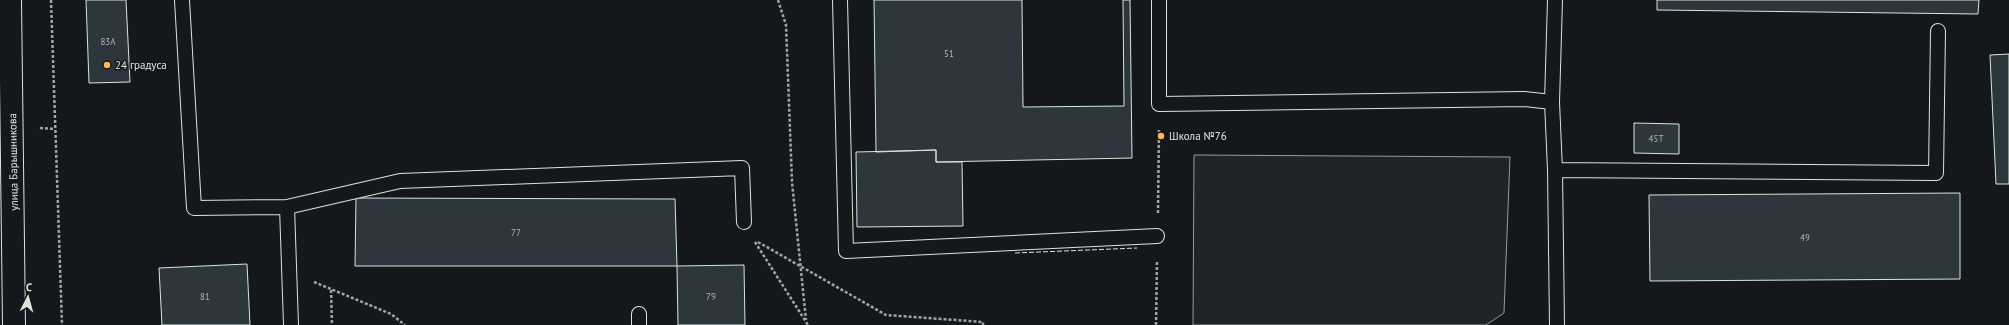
<svg xmlns="http://www.w3.org/2000/svg" width="2009" height="325" viewBox="0 0 2009 325" font-family="'PT Sans',sans-serif">
	<rect width="100%" height="100%" fill="#14181c"/>
	<!-- green -->
	<path fill="#202428" stroke="#939e99" d="M1194,155L1510,157L1504,313L1486,325H1193Z"/>
	<!-- building -->
	<path fill="#2c363c" stroke="#d8e6dc" d="M86,0H126L130,82L89,83Z
		M874,0H1022L1023,107L1124,106L1123,0H1130L1132,158L936,162V150L876,152Z
		M1657,0H1979L1978,14L1657,10Z
		M2009,54V184H1996L1990,55Z
		M1634,123L1679,124V154L1634,153Z
		M936,150V162H962L963,226L857,227L856,152Z
		M1960,193V279L1650,281L1649,195Z
		M356,198L675,199L677,266H355Z
		M247,264L250,325H162L159,268Z
		M744,265L745,325H678L677,266Z"/>
	<g fill="none" stroke-linecap="round" stroke-linejoin="round">
		<defs>
			<path id="lane" d="M182,0L194,208L287,207L291,325
				M840,0L846,251L1157,236
				M1159,0V104L1524,99L1552,102
				M1555,0L1552,102L1555,170L1557,325
				M1555,170L1936,173L1938,31
				M287,207L400,181L742,168L744,222
				M639,314V325"/>
			<path id="street" d="M10,0L14,325"/>
		</defs>
		<!-- lane casing -->
		<use href="#lane" stroke="#d8e6dc" stroke-width="16"/>
		<!-- street casing -->
		<use href="#street" stroke="#d8e6dc" stroke-width="24"/>
		<!-- path -->
		<path stroke="#9da8a2" stroke-width="2.5" stroke-dasharray="3 2" stroke-linecap="butt" d="M51,0L62,325
			M778,0L786,25L792,182L806,320
			M40,128L55,129
			M1158,213L1159,128
			M755,242L808,325
			M758,242L886,315L983,322V325
			M314,282L391,314L405,325
			M331,290L332,325
			M1156,325L1157,260"/>
		<!-- lane -->
		<use href="#lane" stroke="#14181c" stroke-width="14"/>
		<!-- street -->
		<use href="#street" stroke="#14181c" stroke-width="22"/>
		<!-- fence -->
		<path stroke="#d8e6dc" stroke-width="1" stroke-dasharray="5 2" stroke-linecap="butt" d="M1015,253L1137,248"/>
	</g>
	<!-- markers -->
	<g fill="#ffb74d" stroke="#14181c" stroke-width="1.5">
		<circle cx="107" cy="65" r="4"/>
		<circle cx="1161" cy="136" r="4"/>
	</g>
	<g text-anchor="middle" dominant-baseline="central" stroke-width="3" stroke-linejoin="round" paint-order="stroke">
		<!-- number labels -->
		<g font-size="9" fill="#adbab4">
			<text x="108" y="41">83А</text>
			<text x="949" y="53">51</text>
			<text x="1656" y="138">45Т</text>
			<text x="516" y="232">77</text>
			<text x="1805" y="237">49</text>
			<text x="205" y="296">81</text>
			<text x="711" y="296">79</text>
		</g>
		<!-- poi labels -->
		<g font-size="11" fill="#d8e6dc" stroke="#14181c" text-anchor="start">
			<text x="115" y="65">24 градуса</text>
			<text x="1169" y="136">Школа №76</text>
		</g>
		<!-- street labels -->
		<g font-size="11" fill="#d8e6dc" stroke="#14181c">
			<text transform="translate(13 162) rotate(-91)">улица Барышникова</text>
		</g>
	</g>
	<!-- north arrow -->
	<g transform="translate(28 297) rotate(6)" stroke="#14181c" stroke-width="3" paint-order="stroke">
	<path d="M0-3L7 15L0 10L-7 15Z" fill="#d8e6dc"/>
	<text y="-6" font-size="11" font-weight="bold" text-anchor="middle" fill="#d8e6dc">С</text>
	</g>
</svg>
